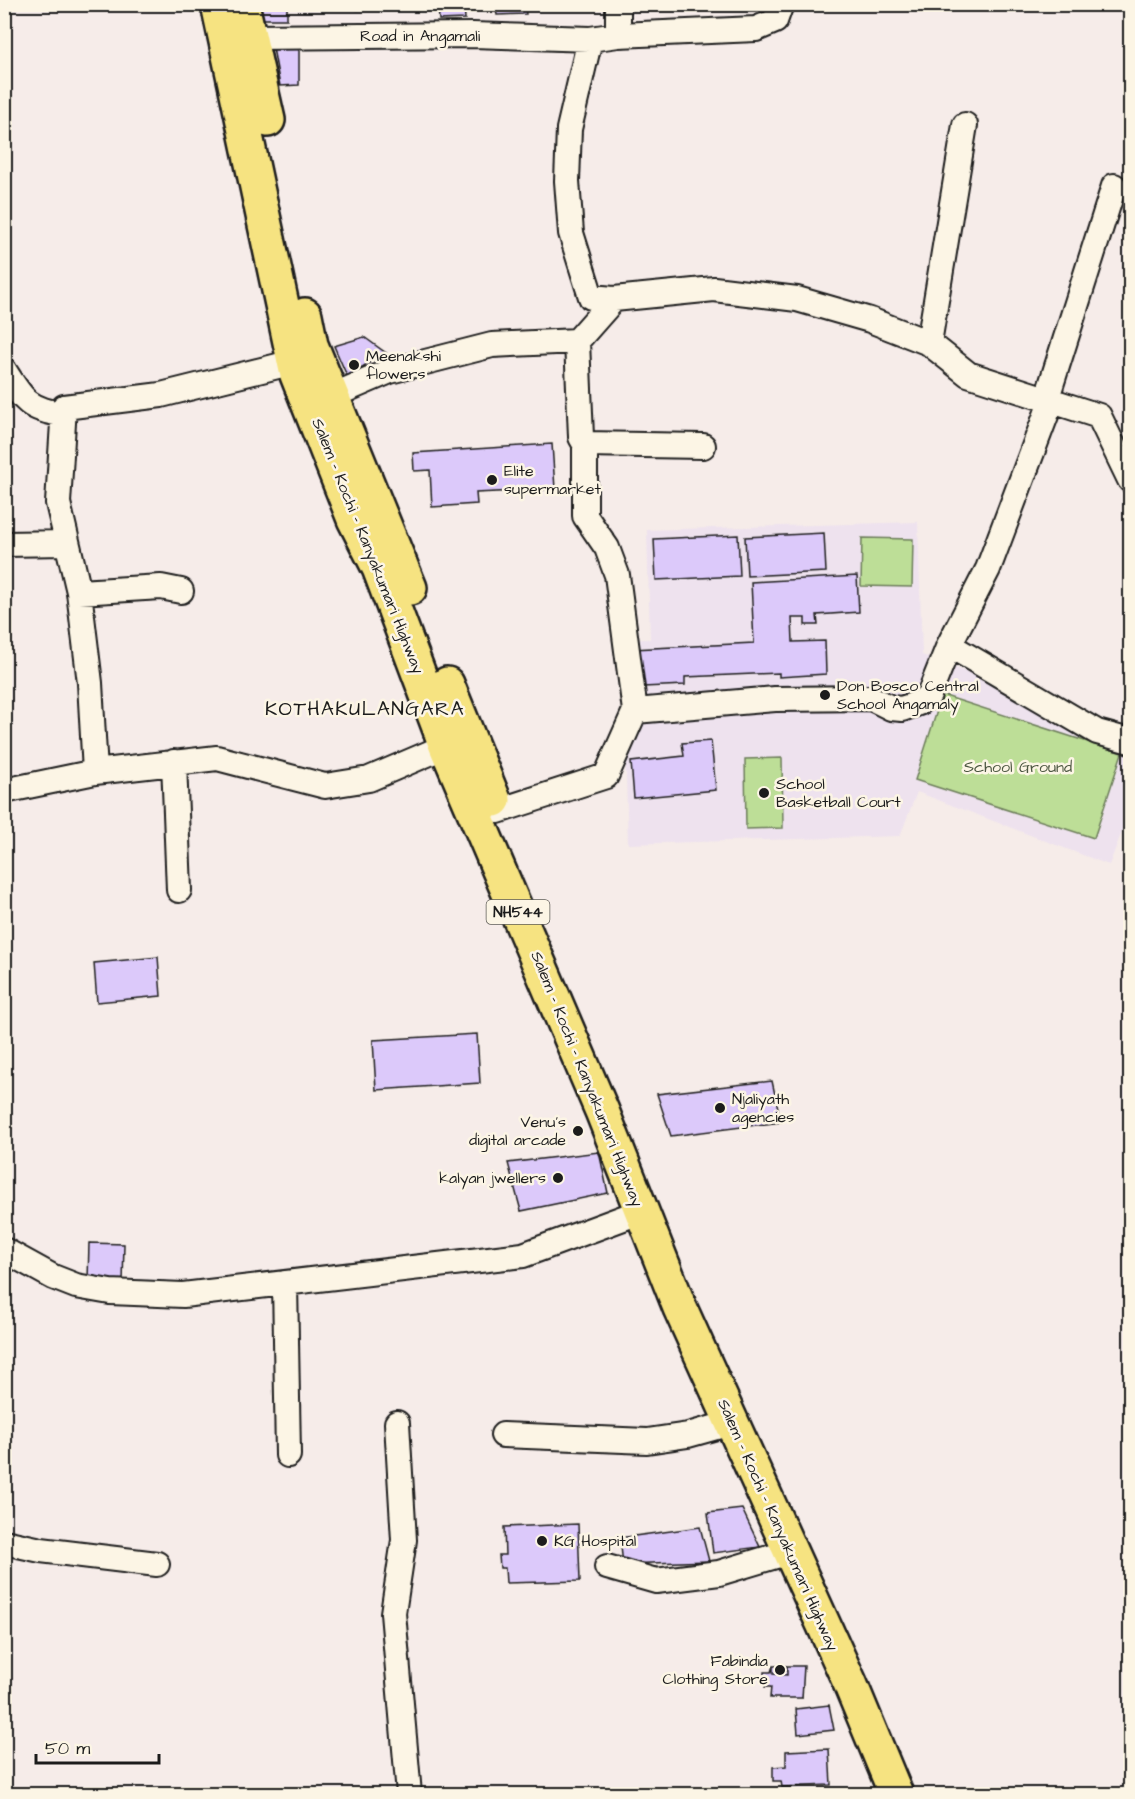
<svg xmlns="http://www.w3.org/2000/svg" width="1135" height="1799" viewBox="0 0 1135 1799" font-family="'Architects Daughter',sans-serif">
	<rect width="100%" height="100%" fill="#f6ece9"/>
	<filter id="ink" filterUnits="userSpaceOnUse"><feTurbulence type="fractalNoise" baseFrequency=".0167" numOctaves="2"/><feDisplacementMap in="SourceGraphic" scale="12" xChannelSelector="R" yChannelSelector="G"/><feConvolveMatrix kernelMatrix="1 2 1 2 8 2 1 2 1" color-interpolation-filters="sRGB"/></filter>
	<g filter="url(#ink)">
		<!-- built -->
		<path fill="#eee2ee" d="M918,522L922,655L1130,735V811L1109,865L917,792L900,836L628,844L622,640L650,639L647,530Z"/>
		<!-- green -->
		<path fill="#bdde97" stroke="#6c7d5a" stroke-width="1.5" d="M862,538L913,539L912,587L861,586Z
			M942,695L1122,753L1094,838L915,780Z
			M782,758L783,828L746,829L745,759Z"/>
		<!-- building -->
		<path fill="#dcc9fa" stroke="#1c1c1c" stroke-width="1.5" d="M259,4H287V19H259Z
			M356,4H389V6L357,10Z
			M433,4H464L465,19L439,20L438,5Z
			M495,4H525L526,14L497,15Z
			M299,38V85L280,86L273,48Z
			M364,337L386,353L347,376L334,346Z
			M552,444L555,489L476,493L477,504L432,507L430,470L414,471L413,453Z
			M824,533L826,572L747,576L745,537Z
			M738,535L740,576L656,580L654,539Z
			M857,576L859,612L817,615L818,625H805V618H792L793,642L825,641L826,674L779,677V673L685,677V685L643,687L633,649L754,643L751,582Z
			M711,741L716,790L634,798L631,762L684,756L682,743Z
			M158,957L161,996L97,1002L94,963Z
			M477,1034L480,1083L376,1090L373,1040Z
			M772,1081L781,1122L671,1136L657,1094Z
			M599,1152L608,1193L521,1211L508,1163Z
			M89,1243L124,1244L123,1283L88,1281Z
			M742,1509L760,1547L713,1553L708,1513Z
			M578,1524L580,1581L506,1583L505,1568H500L499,1555H505L504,1527Z
			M700,1527L709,1561L623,1564L620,1538Z
			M773,1666H804L802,1698H770L771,1687H765L764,1672H771Z
			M773,1666H787V1675L773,1674Z
			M829,1705L834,1730L798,1734L796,1709Z
			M829,1749L831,1785L782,1787L781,1781H773V1767L786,1766V1751Z"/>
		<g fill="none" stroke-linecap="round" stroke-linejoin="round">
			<defs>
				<path id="minor" d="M618,35V4
					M251,37L473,35L590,39L618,35L756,29L775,21L781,4
					M590,39L569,129L567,181L571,233L591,297L614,299
					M577,341L581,437L585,444V516L607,548L617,575L635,711
					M929,343L965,125
					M4,370C22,398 27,410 63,414
					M332,396L390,371L492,345L577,341L614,299L714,289L797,299L870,320L929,343L968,374L1099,416L1130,480
					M1046,401L1114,186
					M585,444L703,446
					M4,544L66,543
					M79,592L161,587L181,591
					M949,645L1097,732L1130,741
					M174,762L179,890
					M95,772L90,683L79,592L58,503L64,407L161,395L294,362
					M4,791L95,772L217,758L325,786L369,779L446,746
					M498,811L606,776L635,711L775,699L871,698L891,708L902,709L921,702L929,695L949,645L988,569L1051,402
					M4,1250L53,1277L76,1286L110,1292L183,1295L523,1255L642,1211
					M285,1283L288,1455
					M397,1423L404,1540L393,1613L409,1794
					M503,1435L647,1441L688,1435L731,1423
					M4,1542L41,1550L157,1564
					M607,1567L656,1581L719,1573L789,1552"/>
				<path id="highway" d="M218,4L297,375L354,519L379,568L446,746L602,1111L680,1308L850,1683L896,1794
					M242,4L268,120
					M305,315L311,345L410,588
					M447,684L494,800"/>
			</defs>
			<!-- minor casing -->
			<use href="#minor" stroke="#1c1c1c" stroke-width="28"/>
			<!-- highway casing -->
			<use href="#highway" stroke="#1c1c1c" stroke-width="38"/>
			<!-- minor -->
			<use href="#minor" stroke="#fcf5e5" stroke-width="24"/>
			<!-- highway -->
			<use href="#highway" stroke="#f6e381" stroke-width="33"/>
		</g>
	</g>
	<!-- markers -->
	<g fill="#1c1c1c" stroke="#fcf5e5" stroke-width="2">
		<circle cx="354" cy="365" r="6"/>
		<circle cx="492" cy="480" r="6"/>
		<circle cx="825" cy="695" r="6"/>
		<circle cx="764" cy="793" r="6"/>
		<circle cx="720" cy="1108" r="6"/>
		<circle cx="578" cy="1131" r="6"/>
		<circle cx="558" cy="1178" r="6"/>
		<circle cx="542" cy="1541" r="6"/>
		<circle cx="780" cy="1670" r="6"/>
	</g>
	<g text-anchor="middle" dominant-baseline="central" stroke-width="5" stroke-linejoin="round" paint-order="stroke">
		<!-- shield labels -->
		<rect fill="#fcf5e5" stroke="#5f5d58" stroke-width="1.5" x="486.5" y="900" width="63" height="24" rx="4.5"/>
		<g font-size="15" font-weight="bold" fill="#1c1c1c">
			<text x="518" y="912">NH544</text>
		</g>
		<!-- street labels -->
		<g font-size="16" fill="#1c1c1c" stroke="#fcf5e5">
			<text x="420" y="36">Road in Angamali</text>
			<text transform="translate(368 546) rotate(68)">Salem - Kochi - Kanyakumari Highway</text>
			<text transform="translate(587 1079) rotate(68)">Salem - Kochi - Kanyakumari Highway</text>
			<text transform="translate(778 1525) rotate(66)">Salem - Kochi - Kanyakumari Highway</text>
		</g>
		<!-- poi labels -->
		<g font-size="16" fill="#1c1c1c" stroke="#fcf5e5" text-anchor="start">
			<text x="366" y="356">Meenakshi<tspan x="366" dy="18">flowers</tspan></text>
			<text x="504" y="471">Elite<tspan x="504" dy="18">supermarket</tspan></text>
			<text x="837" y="686">Don Bosco Central<tspan x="837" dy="18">School Angamaly</tspan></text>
			<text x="776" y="784">School<tspan x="776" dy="18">Basketball Court</tspan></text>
			<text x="732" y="1099">Njaliyath<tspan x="732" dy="18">agencies</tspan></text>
			<text x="566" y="1122" text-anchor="end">Venu's<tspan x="566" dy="18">digital arcade</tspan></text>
			<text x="546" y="1178" text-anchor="end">kalyan jwellers</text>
			<text x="554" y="1541">KG Hospital</text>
			<text x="768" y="1661" text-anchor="end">Fabindia<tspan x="768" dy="18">Clothing Store</tspan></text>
		</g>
		<!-- park labels -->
		<g font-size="16" fill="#4c5641" stroke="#fcf5e5">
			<text x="1018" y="767">School Ground</text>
		</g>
		<!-- quarter labels -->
		<g font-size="20" letter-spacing="1.5" fill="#1c1c1c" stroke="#fcf5e5">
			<text x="365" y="709">KOTHAKULANGARA</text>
		</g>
	</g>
	<!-- margin -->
	<rect width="1135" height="1799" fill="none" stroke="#fcf5e5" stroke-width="24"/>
	<rect x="12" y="12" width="1111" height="1775" fill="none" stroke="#1c1c1c" stroke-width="2" filter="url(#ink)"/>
	<!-- scale -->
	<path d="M36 1754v9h123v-9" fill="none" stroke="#1c1c1c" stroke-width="3"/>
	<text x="45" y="1754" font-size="18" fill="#1c1c1c" stroke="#fcf5e5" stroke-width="4.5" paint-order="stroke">50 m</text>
</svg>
